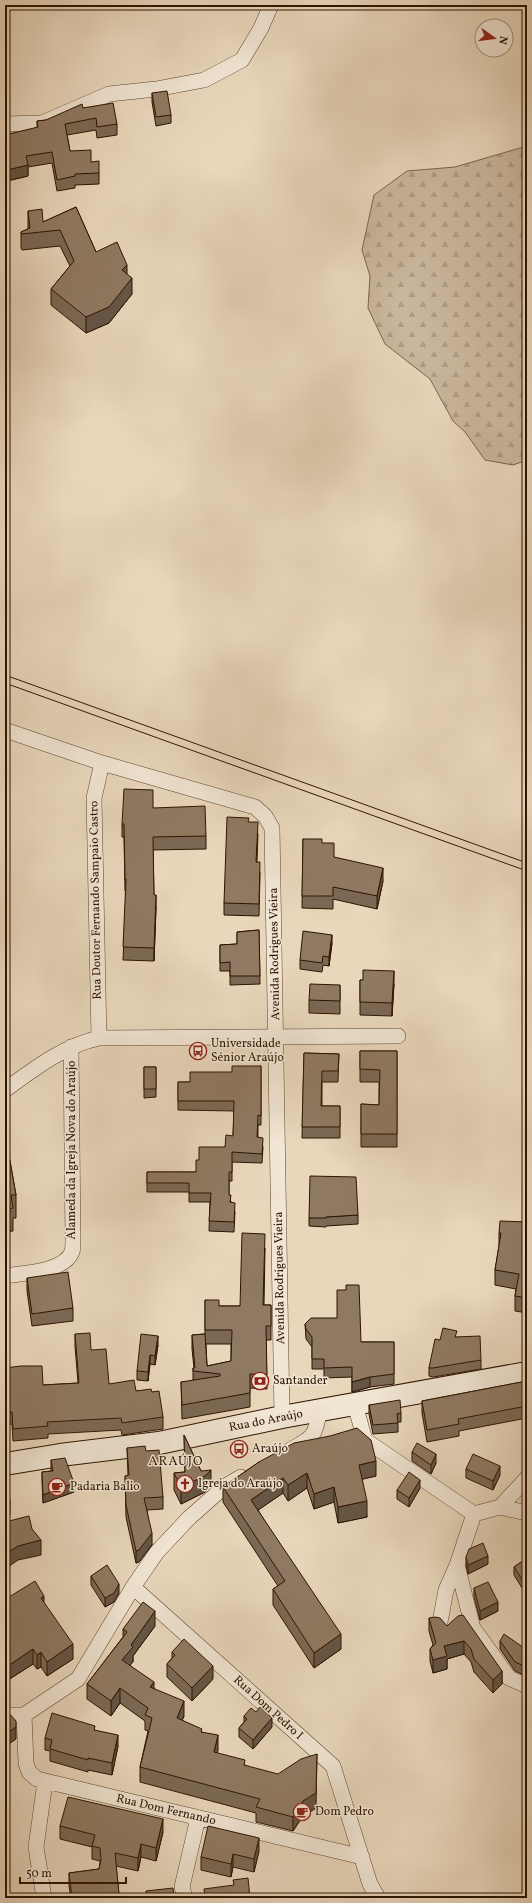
<svg xmlns="http://www.w3.org/2000/svg" width="532" height="1903" viewBox="0 0 532 1903" font-family="Vollkorn,serif">
	<defs>
		<pattern id="forest-firs" width="22" height="20" patternUnits="userSpaceOnUse"><rect width="22" height="20" fill="#c9b69c"/><path d="M5 1l3.5 6h-7zM16 11l3.5 6h-7z" fill="#ad9c85"/></pattern>
	</defs>
	<rect width="100%" height="100%" fill="#e9d7bc"/>
	<filter id="stains"><feTurbulence type="fractalNoise" baseFrequency=".005" numOctaves="4"/><feColorMatrix values="0 0 0 0 .2 0 0 0 0 .09 0 0 0 0 .02 0 0 0 .5 -.17"/></filter>
	<radialGradient id="worn" r=".72"><stop offset=".6" stop-color="#630" stop-opacity="0"/><stop offset="1" stop-color="#630" stop-opacity=".3"/></radialGradient>
	<!-- forest -->
	<path fill="url(#forest-firs)" stroke="#7b654e" d="M527,146V460L513,465L485,460L465,432L453,421L430,379L385,344L368,308L370,276L362,250L374,195L407,171L455,167Z"/>
	<g fill="none" stroke-linecap="round" stroke-linejoin="round">
		<defs>
			<path id="minor" d="M5,124L42,123L109,94L156,89L204,80L242,60L261,28L271,5
				M5,730L102,763L255,807L265,816L272,828L282,1417
				M99,1038L94,798L102,763
				M5,1090C34,1069 63,1046 99,1038L398,1036
				M5,1276C23,1273 64,1272 72,1252C73,1249 73,1244 73,1240L71,1047
				M355,1405L365,1440L474,1514L457,1565L473,1628L509,1678L527,1686
				M290,1450C312,1438 316,1437 319,1411
				M500,1507L527,1478
				M474,1514L500,1507L527,1513
				M133,1587L333,1766L370,1884L378,1898
				M440,1622L446,1590L457,1565
				M5,1715H24L78,1679L133,1587L157,1552L189,1518L224,1487L241,1477
				M24,1715L26,1763L29,1772L37,1779L362,1857
				M44,1898L36,1847L45,1782
				M185,1898L182,1887L198,1818"/>
			<path id="secondary" d="M5,1464L60,1455L159,1443L282,1417L527,1373"/>
		</defs>
		<!-- minor casing -->
		<use href="#minor" stroke="#5c452f" stroke-width="16"/>
		<!-- secondary casing -->
		<use href="#secondary" stroke="#2d1400" stroke-width="24"/>
		<!-- minor -->
		<use href="#minor" stroke="#f1e5d3" stroke-width="15"/>
		<!-- secondary -->
		<use href="#secondary" stroke="#f1e5d3" stroke-width="22"/>
		<!-- tram -->
		<path stroke="#2d1400" stroke-width="1" d="M5,675L527,863
			M5,683L527,871"/>
	</g>
	<!-- wall -->
	<path fill="#7b6854" stroke="#2d1400" fill-rule="evenodd" d="M152,93L171,115V123L156,126L152,102Z
		M83,108L117,124V135L97,138L96,130L67,135L70,151L91,162L99,173V184L75,185V188L57,191L52,163L28,167V176L7,181L5,171V135L37,128V121L46,120Z
		M76,207L96,252L127,274L132,294L109,323L86,333L51,305V289L70,266L60,246L22,250L21,248V232L28,229V211L43,222Z
		M153,808L206,836V849L153,850L154,895L156,908L154,961L123,960L126,891H125L124,837H122V824Z
		M249,822L258,834L257,862L260,873L259,916L224,915V903Z
		M303,839L322,843L334,857L383,881L377,909L333,899V909L302,908Z
		M259,930L260,984L230,985V971H220V945L237,944V932Z
		M332,943L329,966L323,965L322,972L300,969V960Z
		M360,980L394,984L392,1016L360,1015Z
		M340,985V1014L309,1013V1000Z
		M360,1051H397V1147H361V1104L379,1105V1082H360Z
		M304,1053L339,1054L338,1082H322V1106H340V1138H302Z
		M261,1066V1125H258V1137L263,1147L262,1163L232,1162V1181H229V1195L231,1202L235,1212L234,1232L209,1231L210,1202H189V1192H147V1172H196L199,1160L225,1147L233,1136L234,1111L178,1110V1082H190Z
		M144,1067H156V1097L144,1098Z
		M5,1133L16,1195V1218H13V1231L5,1232Z
		M358,1215V1224L326,1226V1227L309,1226V1218Z
		M527,1222V1313L515,1311V1296L516,1289L495,1285V1270L499,1246V1233Z
		M265,1248L264,1305H271V1340H266L267,1389L250,1388V1407L182,1419L181,1382L193,1381V1368H194L192,1349V1335L205,1334V1300L219,1306H240ZM206,1344H231V1361L207,1366Z
		M27,1278L73,1308V1321L32,1326L27,1291Z
		M305,1324L361,1342H394V1384L370,1387L352,1392V1377L324,1378V1369H312V1347L306,1339Z
		M75,1334L91,1350L109,1384L136,1391L152,1392L163,1417V1429L122,1435L121,1430L48,1434V1438L13,1441L12,1424L5,1425V1368L43,1385L78,1383L75,1346Z
		M457,1337L481,1360V1369L433,1377L429,1376V1368L440,1340Z
		M158,1345L155,1365L150,1364L148,1381L137,1380V1371Z
		M527,1381V1418L459,1431V1436L427,1442L422,1413V1401Z
		M369,1405L401,1413V1422H398V1432L373,1434L369,1414Z
		M184,1435L201,1471L211,1486L205,1492L181,1504L174,1490V1473L185,1472Z
		M127,1448L146,1451L163,1497V1509L147,1510L152,1545L139,1562L136,1563L126,1517L125,1476H128Z
		M412,1452L436,1463L431,1474L412,1461Z
		M51,1460L74,1492L43,1503L42,1481V1472L51,1471Z
		M259,1462L376,1476L362,1479L367,1517L338,1523L334,1502L314,1509L307,1488L288,1501L283,1493L258,1510L341,1649L314,1668L273,1605V1589L278,1586L223,1502V1487Z
		M466,1469L500,1475L493,1490L466,1478Z
		M5,1471L10,1502V1515H5Z
		M420,1488L409,1507L397,1499V1490Z
		M466,1557L488,1564L468,1574L466,1565Z
		M527,1558V1596L514,1575V1567Z
		M91,1576L119,1593L114,1602L105,1607L91,1585Z
		M474,1588L498,1611L480,1620L474,1597Z
		M5,1591L9,1597L44,1603L73,1659L47,1676L41,1667L37,1669L33,1664L5,1682Z
		M429,1618L447,1626L502,1671V1684L493,1693L474,1672L471,1662L464,1654L447,1659V1669L433,1673L430,1661V1649L433,1645L429,1631Z
		M155,1626L133,1656V1662L130,1665L154,1688L184,1716L182,1720L202,1732L218,1750L217,1753L245,1765L316,1808L303,1816L293,1831L256,1822V1813L140,1782V1767L148,1731L145,1730V1721L120,1703L111,1716L87,1699V1684L123,1637V1629Z
		M500,1641L527,1650L524,1675L515,1671L500,1649Z
		M172,1652L213,1679L192,1701L167,1677V1664L172,1658Z
		M244,1716L272,1727L253,1749L239,1737V1728L244,1722Z
		M95,1730L118,1746L112,1775L88,1770V1772L50,1761V1751L45,1750V1738Z
		M60,1826L163,1832L156,1861L141,1857L138,1871L116,1866L119,1894L131,1898H71L69,1886V1873L99,1869L100,1863V1861L92,1859V1847L60,1839Z
		M259,1851L254,1872L233,1867L231,1877L201,1870V1857Z"/>
	<!-- shaded-wall -->
	<path fill="#645545" stroke="#2d1400" d="M28,165V176L7,181V170Z
		M127,265V281L122,270Z
		M132,278V294L109,323L86,333V317Z
		M383,868V881L377,909V896Z
		M156,895V908L154,961V948Z
		M332,935V943L329,966V957Z
		M394,971V984L392,1016V1003Z
		M158,1336V1345L155,1365V1356Z
		M150,1355V1364L148,1381V1372Z
		M370,1377V1387L352,1392V1382Z
		M436,1454V1463L431,1474V1465Z
		M376,1461V1476L359,1480V1465Z
		M500,1466V1475L493,1490V1481Z
		M211,1470V1486L205,1492L181,1504V1487Z
		M307,1473V1488L288,1501V1485Z
		M283,1478V1493L251,1515V1500Z
		M420,1480V1488L409,1507V1498Z
		M74,1483V1492L43,1503V1495Z
		M334,1487V1502L314,1509V1494Z
		M367,1501V1517L338,1523V1507Z
		M152,1533V1545L139,1562L136,1563V1551Z
		M41,1540V1555L18,1560L5,1569V1554L18,1546Z
		M488,1556V1564L468,1574V1565Z
		M119,1584V1593L114,1602L105,1607V1598Z
		M44,1596V1611L41,1598Z
		M498,1602V1611L480,1620V1611Z
		M155,1611V1626L133,1656V1662L122,1674V1660L131,1645Z
		M341,1634V1649L314,1668V1653Z
		M464,1641V1654L447,1659V1669L433,1673V1660L444,1646Z
		M73,1644V1659L47,1676V1662Z
		M33,1649V1664L5,1682V1668Z
		M41,1652V1667L37,1669V1655Z
		M527,1662V1671L524,1675V1666Z
		M213,1666V1679L192,1701V1688Z
		M502,1671V1684L493,1693V1680Z
		M154,1682V1697L150,1687Z
		M120,1688V1703L111,1716V1701Z
		M184,1701V1716L177,1733V1718Z
		M272,1718V1727L253,1749V1740Z
		M16,1727V1739L9,1744L5,1745V1733Z
		M118,1735V1746L112,1775V1763Z
		M218,1735V1750L214,1767V1752Z
		M317,1754L316,1808L303,1816L293,1831V1817L303,1801Z
		M163,1819V1832L156,1861V1848Z
		M259,1838V1851L254,1872V1859Z
		M141,1844V1857L138,1871V1858Z
		M233,1854V1867L231,1877V1864Z"/>
	<!-- building -->
	<path fill="#8f7962" stroke="#2d1400" d="M167,91L171,115L156,117L152,93Z
		M113,103L117,124L97,127L96,118L65,124L70,151L91,150V162L99,161V173L75,174V176L57,180L52,152L26,156L28,165L7,170L5,160V135L38,127L37,121L46,120L82,104L83,108Z
		M76,207L96,252L117,242L127,265L122,270L132,278L109,307L86,317L51,289L74,261L60,230L22,234L21,232L30,228L28,211L42,209L43,222Z
		M124,789L153,790V808L205,806L206,836L153,837L154,895H156L154,948L123,947L126,879H125L124,824H122Z
		M227,817L249,818L248,822H258L256,862H260L259,904L224,903Z
		M303,839H322V843H334V857L383,868L377,896L333,887V896H302Z
		M259,930L260,976H230V962L220,963V945L237,944V932Z
		M303,931L332,935L329,957L323,956L322,963L300,960Z
		M363,970L394,971L392,1003L360,1002V980H363Z
		M310,984L340,985V1001L309,1000Z
		M360,1051H397V1134H361V1104L379,1105L380,1070L360,1069Z
		M304,1053L339,1054L338,1071H322L321,1106H340V1127H302Z
		M232,1066H261V1116L258,1115L257,1137L263,1138L262,1154L232,1152V1172H229V1195H231L230,1202L235,1203L234,1222L209,1221L211,1193H189V1183H147V1172H196V1160H199V1147H225L226,1135L233,1136L234,1101H178V1082H190V1072H232Z
		M144,1067H156V1089H144Z
		M5,1133L16,1195H11L13,1208L5,1210Z
		M310,1176L356,1177L358,1215L326,1217V1218H309Z
		M500,1221L527,1222V1298L515,1296L519,1274L495,1270L501,1233H499Z
		M242,1233L265,1234L263,1305H271V1326H266L267,1375L250,1374V1393L182,1405L181,1382L220,1376V1374L193,1371V1368H195L192,1335L205,1334L207,1366L231,1361L232,1330H205V1300H219V1306H240Z
		M68,1272L73,1308L32,1314L27,1278Z
		M346,1285H359L361,1342H394V1374L370,1377L352,1382V1367L324,1368V1359H312V1337L306,1329L305,1324L311,1318H337V1290H346Z
		M443,1328L457,1331L455,1337L480,1336L481,1360L433,1368H429L435,1339L440,1340Z
		M90,1333L91,1350L106,1349L109,1384L134,1380L136,1391L151,1389L152,1392L159,1391L163,1417L122,1423L121,1418L47,1422L48,1426L13,1429L12,1412L5,1413V1368L21,1366H42L43,1385L79,1383L75,1334Z
		M141,1334L158,1336L155,1356L150,1355L148,1372L137,1371Z
		M527,1381V1406L458,1419L459,1424L427,1430L422,1401Z
		M400,1400L401,1413L397,1414L398,1423L373,1425L369,1405Z
		M357,1428L371,1440L376,1461L359,1465L367,1501L338,1507L334,1487L314,1494L307,1473L288,1485L283,1478L251,1500L341,1634L314,1653L273,1589L285,1581L223,1487L259,1462L294,1443L330,1436Z
		M184,1435L201,1471L211,1470L205,1476L181,1487L174,1473L185,1472Z
		M417,1443L436,1454L431,1465L412,1452Z
		M145,1446L146,1451L159,1450L163,1497L144,1498L152,1533L139,1550L136,1551L126,1505L125,1476L129,1475L127,1448Z
		M473,1454L500,1466L493,1481L466,1469Z
		M65,1458L74,1483L43,1495L42,1472L53,1471L51,1460Z
		M5,1471H6L10,1502H5Z
		M409,1472L420,1480L409,1498L397,1490Z
		M29,1516L32,1529L41,1540L18,1546L5,1554V1522Z
		M483,1543L488,1556L468,1565L466,1557L469,1549Z
		M527,1558V1587L514,1567Z
		M107,1565L119,1584L114,1593L105,1598L91,1576Z
		M35,1581L44,1596L41,1598L73,1644L47,1662L41,1652L37,1655L33,1649L5,1668V1591L9,1597Z
		M488,1582L498,1602L480,1611L474,1588Z
		M143,1602L155,1611L131,1645L133,1647L122,1660L154,1682L150,1687L184,1701L177,1718L202,1729L201,1732L218,1735L214,1752L245,1760L244,1765L278,1774L301,1759L317,1754L316,1793L303,1801L293,1817L256,1807L260,1799L140,1767L152,1718L145,1715L148,1708L120,1688L111,1701L87,1684L127,1632L123,1629Z
		M463,1615L502,1671L493,1680L474,1659L471,1649L464,1641L444,1646L447,1656L433,1660L430,1649L436,1643L429,1618L435,1617L440,1618L447,1626L458,1616Z
		M504,1634L527,1650V1662L524,1666L515,1662L500,1641Z
		M184,1639L213,1666L192,1688L167,1664L175,1655L172,1652Z
		M260,1707L272,1718L253,1740L239,1728L247,1719L244,1716L251,1708L256,1712Z
		M5,1711L8,1712L16,1721V1727L9,1732L5,1733Z
		M52,1713L95,1726L94,1730L118,1735L112,1763L88,1758V1760L50,1749L52,1740L45,1738Z
		M68,1797L163,1819L156,1848L141,1844L138,1858L115,1853L119,1894L131,1897V1898H72L69,1873L99,1869L101,1860L100,1848L92,1846L95,1835L60,1826Z
		M208,1826L259,1838L254,1859L233,1854L231,1864L201,1857Z
		M248,1878L250,1898H205L204,1889L234,1885L233,1880Z
		M173,1888L174,1898H146V1891Z"/>
	<!-- icons -->
	<defs>
		<symbol id="bus-ring" viewBox="-11 -11 22 22"><circle r="9.5" fill="#f1e5d3" stroke="#8f2418" stroke-width="1.5"/><path d="M-5-6H5V4H4V6H2V4H-2V6H-4V4H-5ZM-3.5-4V0h7V-4ZM-3.5 1.2v1.5H-2V1.2ZM2 1.2v1.5H3.5V1.2Z" fill="#8f2418"/></symbol>
		<symbol id="bank-ring" viewBox="-11 -11 22 22"><circle r="9.5" fill="#f1e5d3" stroke="#8f2418" stroke-width="1.5"/><path d="M-6-4H6V4H-6ZM0-2.3a2.3 2.3 0 1 0 0 4.6a2.3 2.3 0 1 0 0-4.6Z" fill="#8f2418"/></symbol>
		<symbol id="church-ring" viewBox="-11 -11 22 22"><circle r="9.5" fill="#f1e5d3" stroke="#8f2418" stroke-width="1.5"/><path d="M-1.2-6h2.4v3.5h3.3v2.4h-3.3V6h-2.4V-.1h-3.3v-2.4h3.3Z" fill="#8f2418"/></symbol>
		<symbol id="cafe-ring" viewBox="-11 -11 22 22"><circle r="9.5" fill="#f1e5d3" stroke="#8f2418" stroke-width="1.5"/><path d="M-5.5-4.5H6V0H3Q3 3.5 0 3.5H-2.5Q-5.5 3.5-5.5 0ZM3-3.2v2h1.7v-2ZM-6 4.5H4V6H-6Z" fill="#8f2418"/></symbol>
	</defs>
	<g fill-rule="evenodd">
		<use href="#bus-ring" x="188" y="1041" width="20" height="20"/>
		<use href="#bank-ring" x="250" y="1371" width="20" height="20"/>
		<use href="#bus-ring" x="229" y="1439" width="20" height="20"/>
		<use href="#church-ring" x="175" y="1474" width="20" height="20"/>
		<use href="#cafe-ring" x="47" y="1477" width="20" height="20"/>
		<use href="#cafe-ring" x="292" y="1802" width="20" height="20"/>
	</g>
	<g text-anchor="middle" dominant-baseline="central" stroke-width="3" stroke-linejoin="round" paint-order="stroke">
		<!-- street labels -->
		<g font-size="12" fill="#2d1400" stroke="#f1e5d3">
			<text transform="translate(96 900) rotate(-91)">Rua Doutor Fernando Sampaio Castro</text>
			<text transform="translate(275 954) rotate(-91)">Avenida Rodrigues Vieira</text>
			<text transform="translate(72 1150) rotate(-90)">Alameda da Igreja Nova do Araújo</text>
			<text transform="translate(280 1278) rotate(-91)">Avenida Rodrigues Vieira</text>
			<text transform="translate(266 1421) rotate(-11)">Rua do Araújo</text>
			<text transform="translate(268 1708) rotate(42)">Rua Dom Pedro I</text>
			<text transform="translate(166 1810) rotate(13)">Rua Dom Fernando</text>
		</g>
		<!-- poi labels -->
		<g font-size="12" fill="#2d1400" stroke="#f1e5d3" text-anchor="start">
			<text x="211" y="1044">Universidade<tspan x="211" dy="14">Sénior Araújo</tspan></text>
			<text x="273" y="1381">Santander</text>
			<text x="252" y="1449">Araújo</text>
			<text x="198" y="1484">Igreja do Araújo</text>
			<text x="70" y="1487">Padaria Balio</text>
			<text x="315" y="1812">Dom Pedro</text>
		</g>
		<!-- neighbourhood labels -->
		<g font-size="13" letter-spacing="1" fill="#2d1400" stroke="#f1e5d3">
			<text x="176" y="1462">ARAÚJO</text>
		</g>
	</g>
	<!-- margin -->
	<rect width="532" height="1903" fill="none" stroke="#e9d7bc" stroke-width="20"/>
	<rect x="6" y="6" width="520" height="1891" fill="none" stroke="#2d1400" stroke-width="2"/>
	<rect x="10" y="10" width="512" height="1883" fill="none" stroke="#2d1400"/>
	<!-- north arrow -->
	<g transform="translate(494 38) rotate(104)"><circle r="19" fill="#f1e5d3" stroke="#a3917f"/>
	<path d="M0-3L7 15L0 10L-7 15Z" fill="#8f2418"/>
	<text y="-6" font-size="11" font-weight="bold" text-anchor="middle" fill="#2d1400">N</text>
	</g>
	<!-- scale -->
	<path d="M20 1877v6h106v-6" fill="none" stroke="#2d1400" stroke-width="2"/>
	<text x="26" y="1877" font-size="12" fill="#2d1400" stroke="#f1e5d3" stroke-width="3" paint-order="stroke">50 m</text>
	<rect width="100%" height="100%" filter="url(#stains)"/>
	<rect width="100%" height="100%" fill="url(#worn)"/>
</svg>
